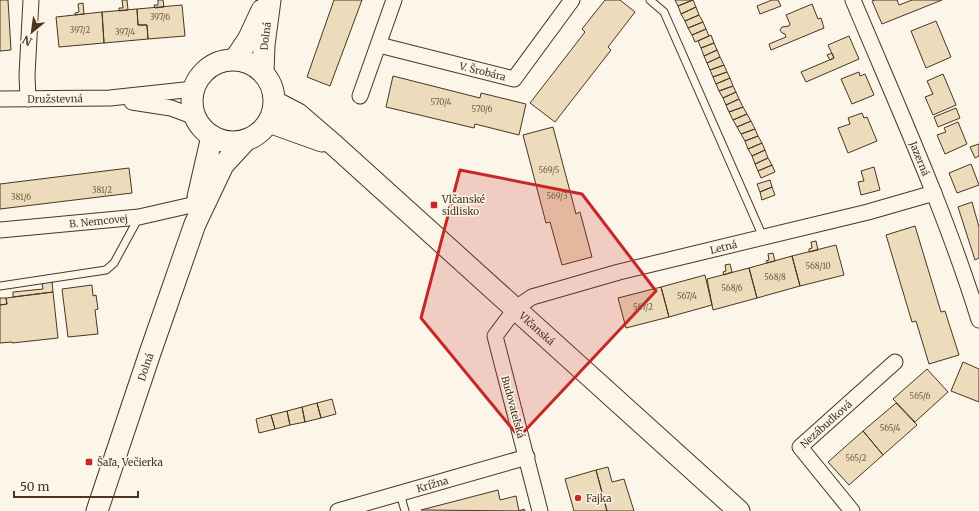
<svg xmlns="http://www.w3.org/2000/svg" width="979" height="511" viewBox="0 0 979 511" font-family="Merriweather,serif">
	<rect width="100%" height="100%" fill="#fbf6e9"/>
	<!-- building -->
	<path fill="#ecdcbc" stroke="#4a3520" d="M0,0H8L11,50L0,51Z
		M122,0H127L128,10L119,11V8H123Z
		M158,0H163L164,7L155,8L154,5H158Z
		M334,0H362L330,86L307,77Z
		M605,0H620L635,12L608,47L611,50L555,122L530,103L585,32L582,29Z
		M675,0H693L678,6Z
		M693,0L696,7L681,14L678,6Z
		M772,0H778L781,6L760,14L757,6Z
		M875,0H897L899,5L912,0H942L882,24L872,1Z
		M83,3L84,14L75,15V13L79,12L78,4Z
		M812,4L818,19L821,18L824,28L771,50L769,44L786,37L785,34L782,33L780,30L782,27L789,26L790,24L786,15Z
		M182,5L185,36L148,39L147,25H138L137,9Z
		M696,7L699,15L685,21L681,14Z
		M137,9L138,25H147L148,39L104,43L102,12Z
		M102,12L104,43L59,47L56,17Z
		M699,15L703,22L688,28L685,21Z
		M936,21L951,57L926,68L911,31Z
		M703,22L706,29L692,35L688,28Z
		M706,29L709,36L695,42L692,35Z
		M711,35L714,43L701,48L698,41Z
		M849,36L859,59L806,82L801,72L834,58L828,45Z
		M714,43L717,50L704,56L701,48Z
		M717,50L720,57L707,63L704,56Z
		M832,53L834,58L830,60L827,55Z
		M720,57L724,65L710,70L707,63Z
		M724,65L727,72L713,77L710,70Z
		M727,72L730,78L716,84L713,77Z
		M859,72L860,76L865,74L874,95L852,104L841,79Z
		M943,74L956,105L933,115L925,97L933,94L927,81Z
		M393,76L480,98L481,93L526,104L519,135L475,124L474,128L386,107Z
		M730,78L733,86L719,91L716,84Z
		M733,86L736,92L723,98L719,91Z
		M736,92L739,99L726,105L723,98Z
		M739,99L743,107L729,112L726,105Z
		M743,107L747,114L733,120L729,112Z
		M956,108L960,118L938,127L934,117Z
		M862,113L864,118L867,117L877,141L848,153L838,128L850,124L848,118Z
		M747,114L751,121L737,127L733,120Z
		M751,121L755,129L741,134L737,127Z
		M958,122L967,144L945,154L937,135L946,132L944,128Z
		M553,127L576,214L580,212L592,257L562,265L550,222L546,223L523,135Z
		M755,129L758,136L745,141L741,134Z
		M758,136L762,143L748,149L745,141Z
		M762,143L765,150L752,156L748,149Z
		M979,144V156L975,158L970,147Z
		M765,150L768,158L755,164L752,156Z
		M768,158L772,165L758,171L755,164Z
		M971,164L979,185L957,193L949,173Z
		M772,165L775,172L761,178L758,171Z
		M874,167L880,190L861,195L858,182L864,181L861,171Z
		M129,168L132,193L0,209V184Z
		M770,180L772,187L760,192L757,184Z
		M772,187L775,195L762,200L760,192Z
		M972,202L979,227V258L975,260L958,207Z
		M915,226L941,312L945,311L959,355L929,364L916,321L912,322L886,235Z
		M816,241L818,250L809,252V249L812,248L811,242Z
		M836,245L844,275L800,286L792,256Z
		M773,253L775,261L767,263L766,261L769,260L768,254Z
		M792,256L800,286L757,298L749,268Z
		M730,264L732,272L724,275L723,272L726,271L725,265Z
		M749,268L757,298L713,310L707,279Z
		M705,275L712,305L669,317L661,287Z
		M52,281L53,292L13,297V292L43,289L42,283Z
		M92,285L93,296L96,295L98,309L95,310L98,334L68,337L62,289Z
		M661,287L669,317L626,328L618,298Z
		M53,292L58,338L12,343V342L0,343V305L7,304L6,298Z
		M0,298H6L7,304L0,305Z
		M963,362L979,369V402L951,391Z
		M927,369L948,392L915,422L893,399Z
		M332,399L336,414L321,418L317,403Z
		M317,403L321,418L305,422L302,407Z
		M896,403L917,425L883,455L863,431Z
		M302,407L305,422L290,425L287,411Z
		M287,411L290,425L275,429L271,415Z
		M271,415L275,429L259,433L256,419Z
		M863,431L883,455L849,485L828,462Z
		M608,467L612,482L624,479L634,511H607L596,470Z
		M596,470L607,511H574L565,479Z
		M498,490L500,500L516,496L519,511L524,509L525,511L421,510Z"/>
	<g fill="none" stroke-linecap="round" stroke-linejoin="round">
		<defs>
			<path id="lane" d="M650,0L664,12L763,237
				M0,286L106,270L114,263L139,217
				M400,493L405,511"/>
			<g id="street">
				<path id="s1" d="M853,0C897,105 945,210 979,320"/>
				<path id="s2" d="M379,45L514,79L572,0"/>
				<path d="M360,96L394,0"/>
				<path id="s3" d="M0,99L110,98L194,89"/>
				<path d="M28,99L27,75L31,0"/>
				<path d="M132,102L171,108L195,117"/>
				<path id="s4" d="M0,230L139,217L196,204"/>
				<path id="s5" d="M338,511L527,457"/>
				<path id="s6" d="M540,511L495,336L516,308L532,297L619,272L868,212L934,193"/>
				<path id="s7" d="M852,511L800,447L895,362"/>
			</g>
			<g id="secondary">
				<path d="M235,59L248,40L262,10"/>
				<circle cx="233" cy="101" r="41"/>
				<path id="s8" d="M263,72L264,45L270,0"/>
				<path id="s9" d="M275,102L298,114L334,145L739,511"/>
				<path d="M269,122L322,141"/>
				<path d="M198,197L212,136"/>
				<path id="s10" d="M97,511L150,353L195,224L223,165L246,140"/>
			</g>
		</defs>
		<!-- lane casing -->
		<use href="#lane" stroke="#4a3520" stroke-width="9"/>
		<!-- street casing -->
		<use href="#street" stroke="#4a3520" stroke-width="17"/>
		<!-- secondary casing -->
		<use href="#secondary" stroke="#4a3520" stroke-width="23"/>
		<!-- lane -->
		<use href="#lane" stroke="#fbf6e9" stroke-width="7"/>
		<!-- street -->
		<use href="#street" stroke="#fbf6e9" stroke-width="15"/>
		<!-- secondary -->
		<use href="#secondary" stroke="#fbf6e9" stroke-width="21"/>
	</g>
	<!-- marked area -->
	<path fill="#c62828" fill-opacity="0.2" stroke="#c62828" stroke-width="3" stroke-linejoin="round" d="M460,170L582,194L656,291L519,437L421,318Z"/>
	<!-- markers -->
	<g fill="#c62828" stroke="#fbf6e9" stroke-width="1.5">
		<rect x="430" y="201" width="8" height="8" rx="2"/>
		<rect x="85" y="458" width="8" height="8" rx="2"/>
		<circle cx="578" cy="498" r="4"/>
	</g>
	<g text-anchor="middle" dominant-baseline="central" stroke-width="3" stroke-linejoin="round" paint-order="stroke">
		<!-- number labels -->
		<g font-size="8" fill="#725f47">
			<text x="160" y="17">397/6</text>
			<text x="80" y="30">397/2</text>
			<text x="125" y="32">397/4</text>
			<text x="441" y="102">570/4</text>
			<text x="482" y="109">570/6</text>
			<text x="549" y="170">569/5</text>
			<text x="102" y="190">381/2</text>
			<text x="557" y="196">569/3</text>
			<text x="21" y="197">381/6</text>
			<text x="818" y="266">568/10</text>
			<text x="775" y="277">568/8</text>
			<text x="732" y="288">568/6</text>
			<text x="687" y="296">567/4</text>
			<text x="643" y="307">567/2</text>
			<text x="920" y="396">565/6</text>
			<text x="890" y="428">565/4</text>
			<text x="856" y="458">565/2</text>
		</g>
		<!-- street labels -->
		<g font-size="10" fill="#4a3520" stroke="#fbf6e9">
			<text stroke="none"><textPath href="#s8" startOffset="36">Dolná</textPath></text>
			<text stroke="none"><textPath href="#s2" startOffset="107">V. Šrobára</textPath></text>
			<text stroke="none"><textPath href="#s3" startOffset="55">Družstevná</textPath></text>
			<text stroke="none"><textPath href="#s1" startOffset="172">Jazerná</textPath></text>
			<text stroke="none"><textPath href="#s4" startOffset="99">B. Nemcovej</textPath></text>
			<text stroke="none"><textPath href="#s6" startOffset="433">Letná</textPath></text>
			<text stroke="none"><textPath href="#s9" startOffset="347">Vlčanská</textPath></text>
			<text stroke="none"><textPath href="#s10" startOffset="152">Dolná</textPath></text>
			<text transform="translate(513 407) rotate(75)">Budovateľská</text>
			<text stroke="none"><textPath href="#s7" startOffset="117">Nezábudková</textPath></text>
			<text stroke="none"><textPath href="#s5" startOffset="98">Krížna</textPath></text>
		</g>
		<!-- poi labels -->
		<g font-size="10" fill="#4a3520" stroke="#fbf6e9" text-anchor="start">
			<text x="442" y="199">Vlčanské<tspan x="442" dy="12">sídlisko</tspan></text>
			<text x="97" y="462">Šaľa, Večierka</text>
			<text x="586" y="498">Fajka</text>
		</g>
	</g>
	<!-- north arrow -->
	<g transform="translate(32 32) rotate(209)" stroke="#fbf6e9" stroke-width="3" paint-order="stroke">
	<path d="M0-3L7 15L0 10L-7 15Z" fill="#4a3520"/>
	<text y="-6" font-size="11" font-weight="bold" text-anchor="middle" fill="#4a3520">N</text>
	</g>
	<!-- scale -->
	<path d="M14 491v6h124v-6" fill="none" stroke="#4a3520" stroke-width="2"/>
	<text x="20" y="491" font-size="12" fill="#4a3520" stroke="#fbf6e9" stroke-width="3" paint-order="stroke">50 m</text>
</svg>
